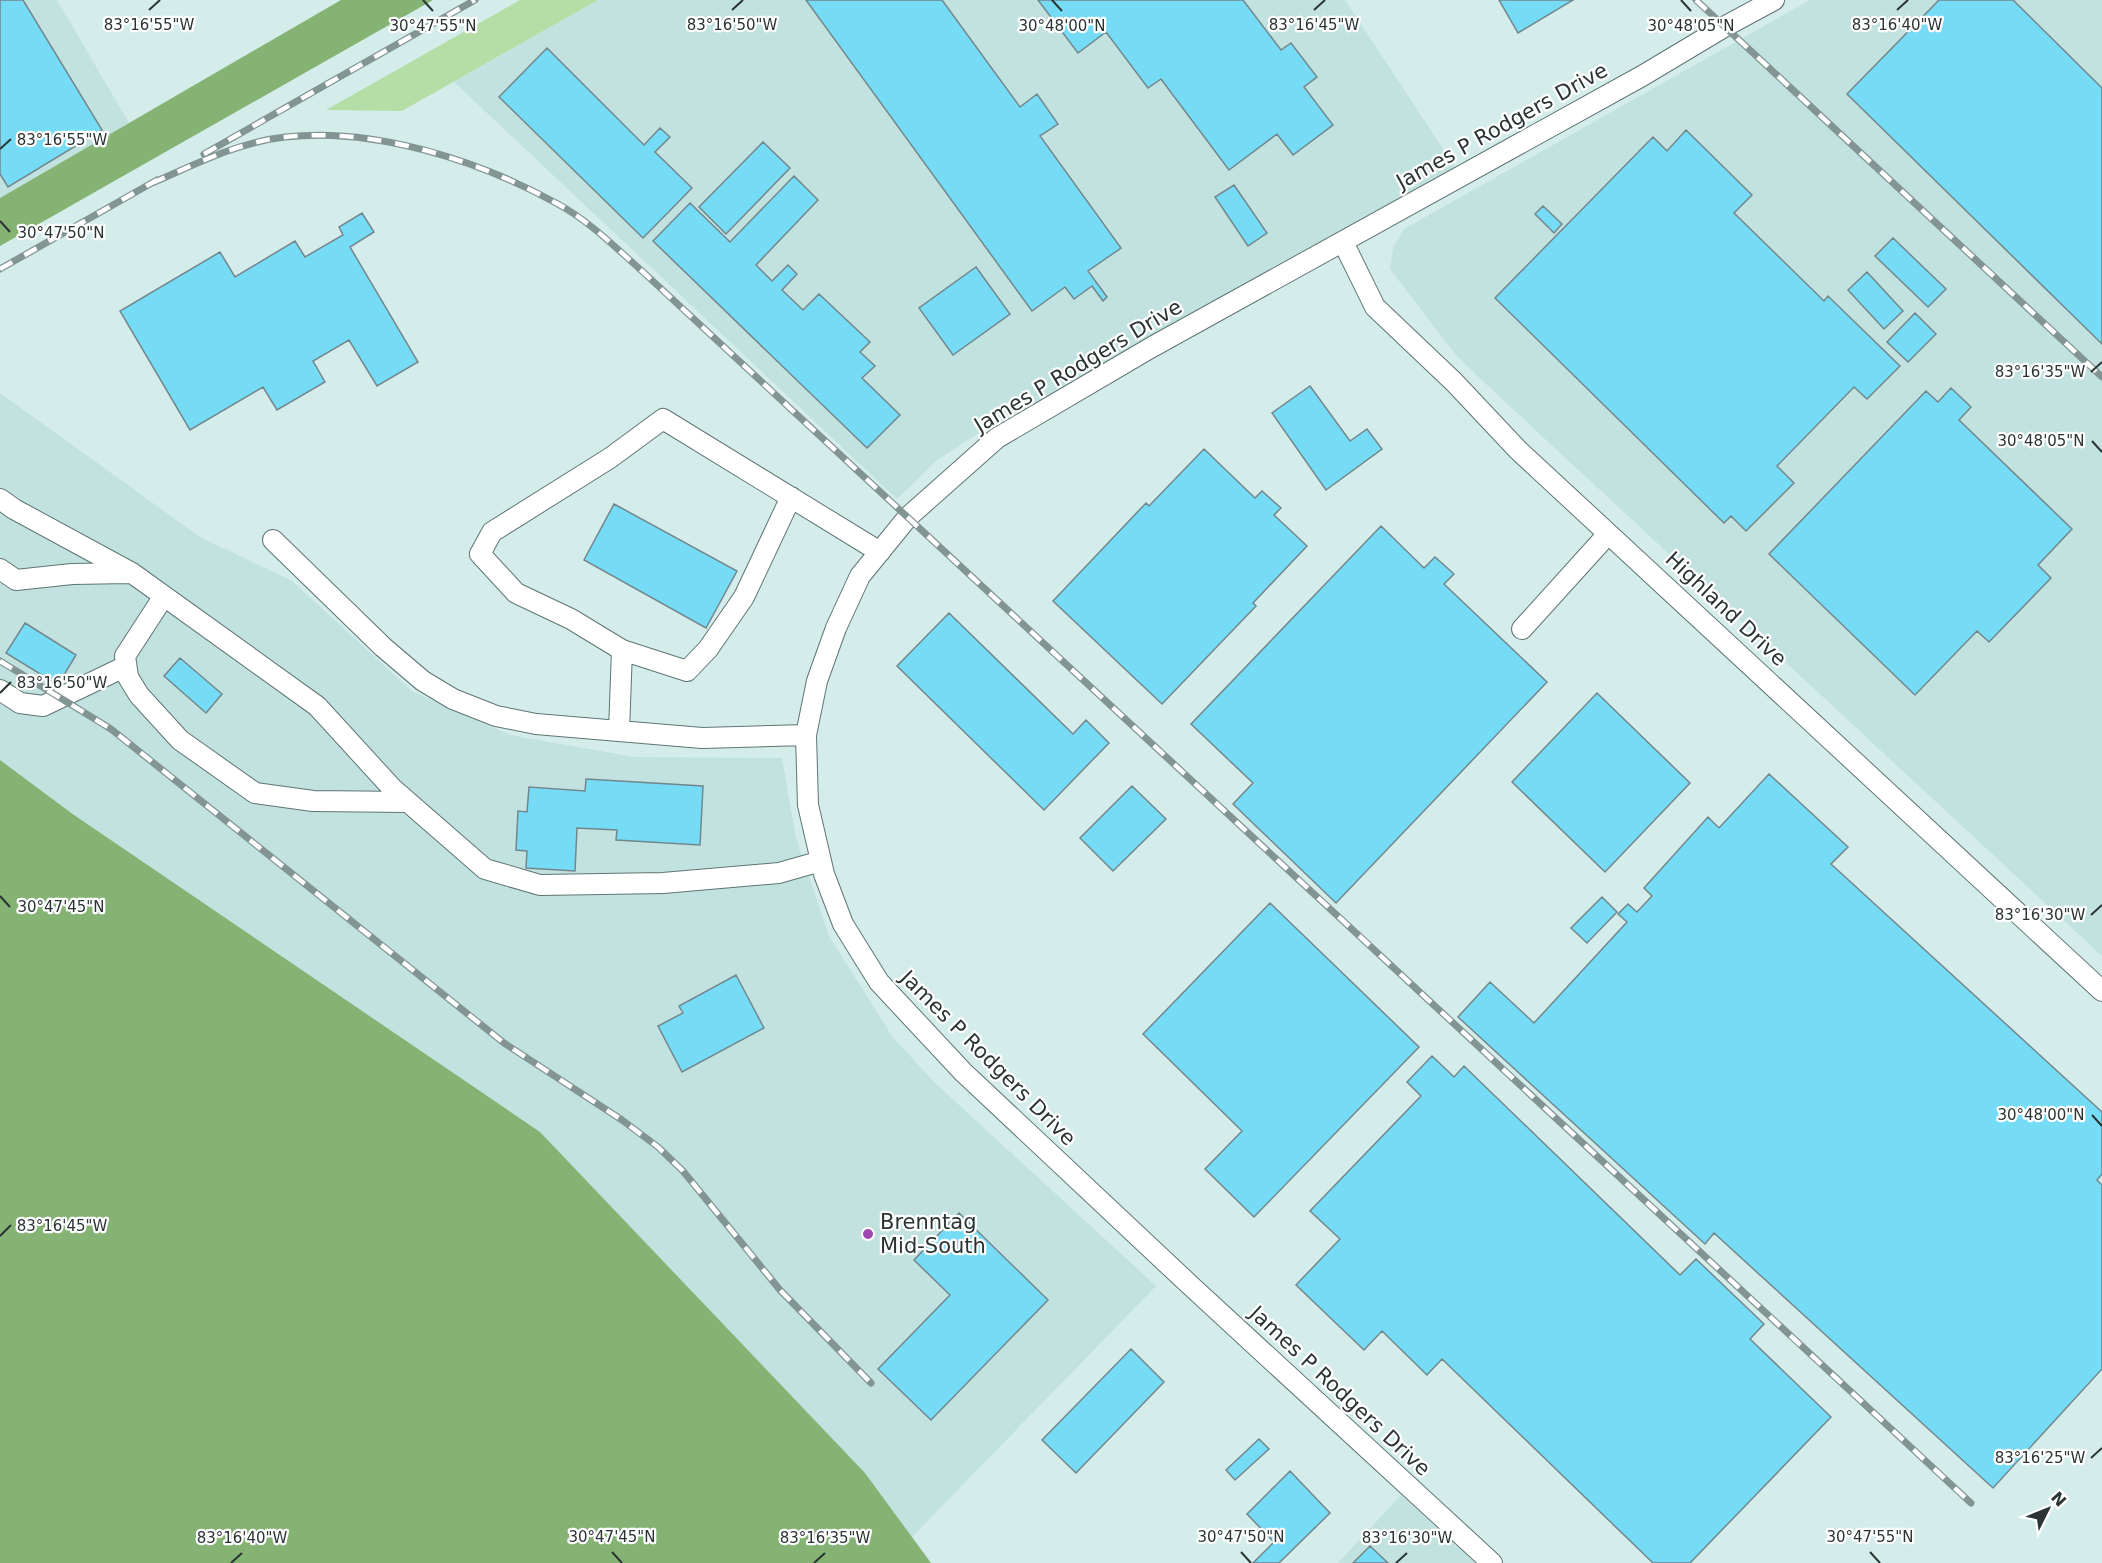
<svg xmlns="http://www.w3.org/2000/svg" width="2102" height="1563" viewBox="0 0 2102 1563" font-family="'DejaVu Sans',sans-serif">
	<rect width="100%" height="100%" fill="#d4edeb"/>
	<!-- built -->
	<path fill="#c1e2df" d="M0,0H57L129,123L0,198Z
		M598,0H1345L1455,167L966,441L936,461L897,499L454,82Z
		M1810,0H2102V956L1488,386L1455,354L1390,269L1393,248L1404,229Z
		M0,393L200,537L292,581L412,691L510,735L634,757L782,758L796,838L829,936L892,1036L934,1082L1156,1286L912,1537L865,1473L74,815L0,760Z
		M1401,1495L1475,1563H1338Z"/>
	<!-- green -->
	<path fill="#b4dea6" d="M520,0H598L402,111L326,110Z"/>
	<!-- forest -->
	<path fill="#84b373" d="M341,0H433L0,246V198Z
		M0,760L74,815L540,1132L865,1473L931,1563H0Z"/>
	<!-- building -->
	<path fill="#76dcf6" stroke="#72878d" stroke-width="1.5" d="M0,0H23L102,130L8,187L0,174Z
		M806,0H942L1020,107L1037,94L1058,124L1040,136L1121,248L1088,271L1107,297L1103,301L1092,286L1074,299L1065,287L1032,311Z
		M1038,0H1243L1281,50L1291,43L1317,77L1304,87L1333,125L1293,155L1277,134L1229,170L1161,79L1148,88L1106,32L1078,53Z
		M1499,0H1573L1518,33Z
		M1939,0H2013L2102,88V344L1847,94Z
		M547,48L644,145L660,128L670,137L655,152L692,188L643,238L499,97Z
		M1686,130L1752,195L1734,213L1824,301L1828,296L1900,366L1867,399L1854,387L1777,466L1794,483L1746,531L1731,516L1724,523L1495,298L1653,137L1667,151Z
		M763,142L790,168L726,234L699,207Z
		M794,176L818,200L756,265L772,281L788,265L797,274L782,290L803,310L819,294L870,342L860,352L875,366L862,378L900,415L867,448L653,241L690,203L730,242Z
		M1234,185L1267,233L1248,246L1215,197Z
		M1543,206L1562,224L1554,233L1535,214Z
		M362,213L374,232L350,247L418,362L377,386L349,340L313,361L325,382L277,410L263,387L190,430L120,311L220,252L235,277L295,241L305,257L343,235L339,227Z
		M1893,238L1946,289L1928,307L1875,256Z
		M976,267L1010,314L953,355L919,308Z
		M1867,272L1903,311L1884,329L1848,290Z
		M1915,313L1936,334L1908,362L1887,342Z
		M1310,386L1350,441L1367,429L1382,449L1326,490L1272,413Z
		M1951,388L1971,407L1959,420L2072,529L2038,565L2051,578L1989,642L1977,631L1915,695L1769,554L1926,391L1938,402Z
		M1204,449L1255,498L1262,491L1281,508L1274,515L1307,546L1253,603L1256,606L1162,704L1053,601L1146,503L1149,506Z
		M614,504L737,571L706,628L584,560Z
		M1381,526L1424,568L1435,557L1454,574L1444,584L1547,682L1336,903L1233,804L1253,783L1191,724Z
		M949,613L1073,734L1086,720L1109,743L1044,810L897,666Z
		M25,623L76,655L58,685L6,653Z
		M180,658L222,694L206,713L164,676Z
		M1597,693L1690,783L1605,872L1512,782Z
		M1769,774L1848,847L1831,864L2102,1112V1174L2097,1180L2102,1185V1369L1993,1488L1714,1233L1705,1244L1458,1017L1490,982L1534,1023L1627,922L1618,914L1628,904L1637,912L1652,896L1644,888L1708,817L1719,828Z
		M586,779L703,786L700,845L616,840L617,830L577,828L575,871L526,868L527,851L516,850L518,811L527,812L529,787L585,791Z
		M1132,786L1166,819L1113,871L1080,838Z
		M1602,897L1617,912L1587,943L1571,928Z
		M1270,903L1419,1047L1254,1217L1205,1169L1242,1131L1143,1034Z
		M736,975L764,1028L682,1072L658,1026L683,1013L679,1006Z
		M1432,1056L1454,1077L1464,1066L1680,1275L1696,1259L1764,1324L1750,1339L1831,1417L1690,1563H1653L1442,1359L1427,1375L1382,1331L1364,1350L1296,1285L1340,1239L1310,1211L1421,1096L1407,1082Z
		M959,1213L1048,1300L931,1420L878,1369L950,1295L914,1260Z
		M1131,1349L1164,1382L1076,1473L1042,1440Z
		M1259,1439L1269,1449L1235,1480L1226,1470Z
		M1290,1471L1330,1513L1279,1563H1253L1274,1542L1247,1514Z
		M1370,1546L1388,1563H1353Z"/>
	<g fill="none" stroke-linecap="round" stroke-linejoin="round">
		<defs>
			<path id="minor" d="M1343,242L1375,307L1454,382L1518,450L2102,991
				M0,499L14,509L132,573L317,706L392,788L485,869L540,885L663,883L779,873L821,861
				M273,540L383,647L423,681L453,699L496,716L536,724L702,738L806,735
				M0,569L16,580L72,574L129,573
				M164,596L125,656L128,677L139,695L180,740L255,793L313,801L408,802
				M1522,629L1608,534
				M622,650L687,671L708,649L744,597L791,497
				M0,690L20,703L43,706L126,666
				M619,731L622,650L571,619L516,593L480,554L492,532L610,458L663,419L880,552
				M1492,1563L1191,1286L963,1072L879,982L843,924L824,874L808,805L806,735L817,681L836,628L860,576L908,517L997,438L1152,347L1642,76L1724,27L1774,0"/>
		</defs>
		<!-- minor casing -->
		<use href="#minor" stroke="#5f7574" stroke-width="22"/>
		<!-- minor -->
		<use href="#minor" stroke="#fff" stroke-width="20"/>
		<defs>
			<path id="rail" d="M1696,0L2102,377
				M204,154L475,0
				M152,183C194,165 238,142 285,137C374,127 478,160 556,203C588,220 615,247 642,271L1971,1503
				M0,269L157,180
				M0,661L111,729L504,1043L622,1120L658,1147L683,1171L780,1290L871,1383"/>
		</defs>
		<!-- rail casing -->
		<use href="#rail" stroke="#839593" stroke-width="7"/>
		<!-- rail -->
		<use href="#rail" stroke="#fff" stroke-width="4.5" stroke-dasharray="14" stroke-linecap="butt"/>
	</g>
	<!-- ticks -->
	<path fill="none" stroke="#2a3433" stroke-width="2" d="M423,0L433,11M1052,0L1062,11M1681,0L1691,11M149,10L160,0M732,10L743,0M1314,10L1325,0M1897,10L1908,0M0,149L11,139M0,221L10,232M2091,372L2102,362M2092,441L2102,452M0,693L11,682M0,896L10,907M2091,915L2102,905M2092,1115L2102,1126M0,1236L11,1225M2091,1458L2102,1448M612,1552L622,1563M1241,1552L1251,1563M1870,1552L1880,1563M231,1563L242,1553M814,1563L825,1553M1396,1563L1407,1553"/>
	<!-- markers -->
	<circle fill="#a046b1" stroke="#fff" stroke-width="2" cx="868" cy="1234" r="6"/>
	<g text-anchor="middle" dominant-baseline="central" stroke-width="4.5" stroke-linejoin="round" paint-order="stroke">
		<!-- street labels -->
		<g font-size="21" fill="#2a3433" stroke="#fff">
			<text transform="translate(1502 126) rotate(-29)">James P Rodgers Drive</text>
			<text transform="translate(1078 366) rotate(-31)">James P Rodgers Drive</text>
			<text transform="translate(1726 609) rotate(43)">Highland Drive</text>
			<text transform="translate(988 1058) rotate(45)">James P Rodgers Drive</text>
			<text transform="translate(1340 1391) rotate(43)">James P Rodgers Drive</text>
		</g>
		<!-- poi labels -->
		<g font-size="21" fill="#2a3433" stroke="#fff" text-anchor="start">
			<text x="880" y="1222">Brenntag<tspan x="880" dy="24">Mid-South</tspan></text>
		</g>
	</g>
	<g font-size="15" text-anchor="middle" fill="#2a3433" stroke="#fff" stroke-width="4.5" stroke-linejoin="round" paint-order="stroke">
		<text x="149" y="30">83°16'55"W</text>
		<text x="732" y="30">83°16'50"W</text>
		<text x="1314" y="30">83°16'45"W</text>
		<text x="1897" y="30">83°16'40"W</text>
		<text x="433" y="31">30°47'55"N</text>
		<text x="1062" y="31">30°48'00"N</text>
		<text x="1691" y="31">30°48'05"N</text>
		<text x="62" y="145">83°16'55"W</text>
		<text x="61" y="238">30°47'50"N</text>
		<text x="2040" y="377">83°16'35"W</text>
		<text x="2041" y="446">30°48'05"N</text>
		<text x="62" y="688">83°16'50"W</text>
		<text x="61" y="912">30°47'45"N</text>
		<text x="2040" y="920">83°16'30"W</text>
		<text x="2041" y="1120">30°48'00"N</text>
		<text x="62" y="1231">83°16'45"W</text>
		<text x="2040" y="1463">83°16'25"W</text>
		<text x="612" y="1542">30°47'45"N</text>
		<text x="1241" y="1542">30°47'50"N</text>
		<text x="1870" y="1542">30°47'55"N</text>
		<text x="242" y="1543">83°16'40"W</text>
		<text x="825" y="1543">83°16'35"W</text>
		<text x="1407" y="1543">83°16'30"W</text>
	</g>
	<!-- north arrow -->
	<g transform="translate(2048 1509) rotate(47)" stroke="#ffffff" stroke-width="4.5" paint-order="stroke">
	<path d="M0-4.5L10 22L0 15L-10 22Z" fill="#2a3433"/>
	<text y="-9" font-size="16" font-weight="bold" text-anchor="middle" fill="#2a3433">N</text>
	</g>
</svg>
